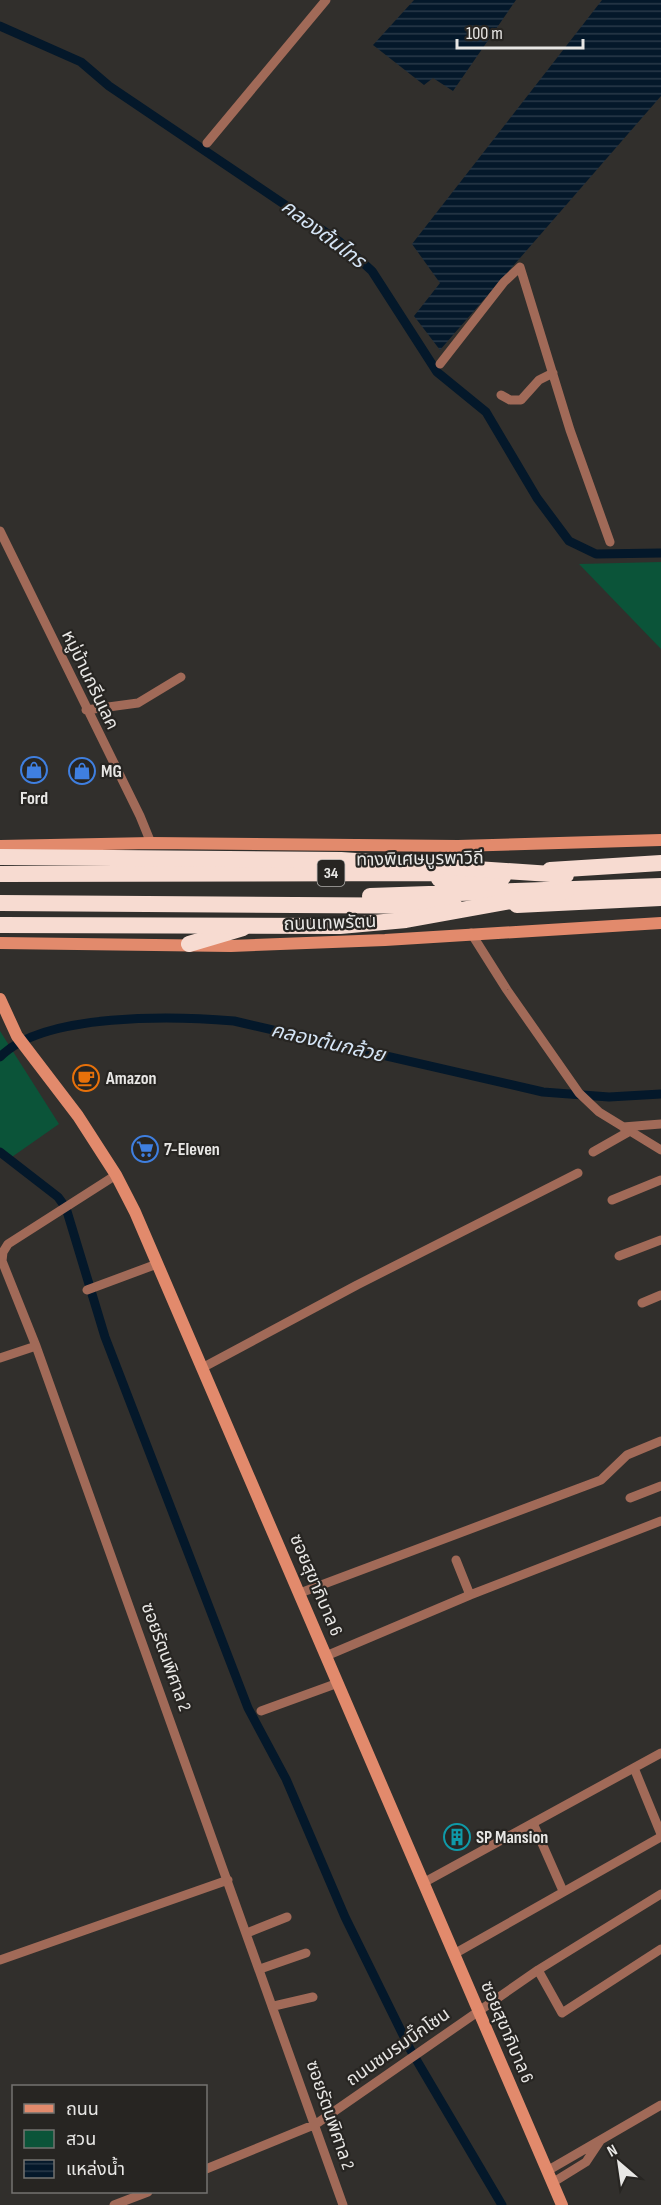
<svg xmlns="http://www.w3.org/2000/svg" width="661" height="2205" viewBox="0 0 661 2205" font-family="'Sofia Sans Condensed','Noto Sans Thai',sans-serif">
	<defs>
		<pattern id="water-rules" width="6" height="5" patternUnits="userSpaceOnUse" patternTransform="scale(1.5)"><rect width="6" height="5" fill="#04182a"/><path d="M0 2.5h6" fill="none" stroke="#293a49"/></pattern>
	</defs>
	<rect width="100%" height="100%" fill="#312f2c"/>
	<!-- green -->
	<path fill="#0b5439" d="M661,562V649L579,564Z
		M0,1031L59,1124L9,1159L0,1153Z"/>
	<!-- water -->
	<path fill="url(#water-rules)" d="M414,0H516L453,91L433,78L424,85L373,45Z
		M602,0H661V96L440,350L414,316L440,283L412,244Z"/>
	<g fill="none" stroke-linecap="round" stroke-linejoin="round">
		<!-- canal -->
		<path stroke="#04182a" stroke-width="9" d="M0,26L81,62L109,86L340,242L372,271L437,372L486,412L537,498L569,541L596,554L661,553
			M0,1057C43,1012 176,1016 234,1021L543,1092L609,1097L661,1094
			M0,1152L58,1197L66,1208L105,1337L248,1708L286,1779L345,1917L410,2049L502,2205"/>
		<!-- street -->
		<path stroke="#a16a58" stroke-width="9" d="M207,143L326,0
			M440,364L504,282L520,267L570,430L610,542
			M501,395L510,400H521L539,380L553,373
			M0,531L140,816L151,843
			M86,710L138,703L181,677
			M471,933L507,990L579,1093L599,1112L661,1150
			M623,1127L661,1124
			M593,1152L630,1131
			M116,1175L8,1244L3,1252L2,1261L36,1346L343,2205
			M612,1200L661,1180
			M619,1256L661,1240
			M87,1290L157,1264
			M642,1303L661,1295
			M0,1358L36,1346
			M202,1368L357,1285L578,1173
			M630,1498L661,1486
			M456,1560L470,1595
			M300,1593L601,1480L627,1455L661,1441
			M326,1656L470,1595L661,1521
			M261,1711L338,1683
			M634,1768L661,1834
			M533,1823L563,1891
			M423,1883L661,1753
			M247,1933L287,1917
			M454,1954L659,1838L661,1835
			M0,1960L228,1880
			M260,1969L306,1953
			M538,1970L562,2013L661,1949
			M274,2006L313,1997
			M206,2169L316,2124L538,1970L661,1894
			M547,2171L661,2105
			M552,2183L586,2162L600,2141
			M114,2205L148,2192"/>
		<!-- secondary -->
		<path stroke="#e28a6c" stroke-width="12" d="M0,846L151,843L458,846L661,840
			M0,943L231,946L385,940L661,923
			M0,999L17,1036L78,1116L116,1175L135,1212L562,2205"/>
		<!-- highway -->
		<path stroke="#f7dbd1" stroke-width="16" d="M550,870L661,863
			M0,874L449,873
			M439,879L503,877
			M370,896L661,886
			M0,903L455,906
			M517,905L661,898
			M189,944L243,928"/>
		<!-- highway-bridge -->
		<path stroke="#f7dbd1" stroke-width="16" d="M0,857L341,860L566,875
			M0,925L340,926L406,920L566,891"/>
	</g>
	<!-- icons -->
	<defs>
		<symbol id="shop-ring" viewBox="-11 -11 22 22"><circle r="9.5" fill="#272522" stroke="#3f7fe0" stroke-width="1.5"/><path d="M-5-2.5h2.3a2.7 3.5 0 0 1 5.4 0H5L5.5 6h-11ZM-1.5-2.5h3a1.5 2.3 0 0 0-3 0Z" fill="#3f7fe0"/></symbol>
		<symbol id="cafe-ring" viewBox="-11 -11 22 22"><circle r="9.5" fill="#272522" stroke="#e8710a" stroke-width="1.5"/><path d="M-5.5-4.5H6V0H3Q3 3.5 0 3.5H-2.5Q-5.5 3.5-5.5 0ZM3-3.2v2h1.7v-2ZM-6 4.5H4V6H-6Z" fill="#e8710a"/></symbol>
		<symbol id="supermarket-ring" viewBox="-11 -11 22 22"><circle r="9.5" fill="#272522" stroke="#3f7fe0" stroke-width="1.5"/><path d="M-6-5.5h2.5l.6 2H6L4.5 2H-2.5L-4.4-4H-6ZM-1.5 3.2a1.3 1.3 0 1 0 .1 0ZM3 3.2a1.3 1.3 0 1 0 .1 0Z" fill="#3f7fe0"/></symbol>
		<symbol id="building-ring" viewBox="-11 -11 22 22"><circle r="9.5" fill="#272522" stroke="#0f9aa8" stroke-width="1.5"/><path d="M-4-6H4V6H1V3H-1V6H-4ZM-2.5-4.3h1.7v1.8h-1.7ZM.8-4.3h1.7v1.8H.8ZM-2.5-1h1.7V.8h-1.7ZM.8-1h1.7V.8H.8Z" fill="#0f9aa8"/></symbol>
	</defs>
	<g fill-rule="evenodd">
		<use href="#shop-ring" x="19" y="755" width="30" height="30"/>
		<use href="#shop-ring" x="67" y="756" width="30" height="30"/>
		<use href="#cafe-ring" x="71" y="1063" width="30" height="30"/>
		<use href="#supermarket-ring" x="130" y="1134" width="30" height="30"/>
		<use href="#building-ring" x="442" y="1822" width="30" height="30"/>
	</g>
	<g text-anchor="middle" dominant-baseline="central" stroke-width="4.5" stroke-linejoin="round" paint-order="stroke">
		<!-- shield labels -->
		<rect fill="#272522" stroke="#aeadaa" stroke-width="1.5" x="317.5" y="860" width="27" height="26" rx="4.5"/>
		<g font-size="16" font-weight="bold" fill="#e8e7e5">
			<text x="331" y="873">34</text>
		</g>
		<!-- street labels -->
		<g font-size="18" fill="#e8e7e5" stroke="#272522">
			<text transform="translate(90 680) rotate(64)">หมู่บ้านกรีนเลค</text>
			<text transform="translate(420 859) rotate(-1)">ทางพิเศษบูรพาวิถี</text>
			<text transform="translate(330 923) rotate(-2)">ถนนเทพรัตน</text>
			<text transform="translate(316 1585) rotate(67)">ซอยสุขาภิบาล 6</text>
			<text transform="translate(166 1657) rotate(70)">ซอยรัตนพิศาล 2</text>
			<text transform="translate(507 2032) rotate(67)">ซอยสุขาภิบาล 6</text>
			<text transform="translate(398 2047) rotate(-35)">ถนนชมรมบิ๊กโซน</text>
			<text transform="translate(330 2115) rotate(71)">ซอยรัตนพิศาล 2</text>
		</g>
		<!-- poi labels -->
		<g font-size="18" font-weight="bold" fill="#e8e7e5" stroke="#272522" text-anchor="start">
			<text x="101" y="771">MG</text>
			<text x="34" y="798" text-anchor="middle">Ford</text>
			<text x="106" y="1078">Amazon</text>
			<text x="164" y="1149">7-Eleven</text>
			<text x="476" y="1837">SP Mansion</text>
		</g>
		<!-- water labels -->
		<g font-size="20" font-style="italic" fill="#d5e5f6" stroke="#272522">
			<text transform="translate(323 234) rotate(37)">คลองต้นไทร</text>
			<text transform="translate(328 1043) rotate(13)">คลองต้นกล้วย</text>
		</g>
	</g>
	<!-- legend -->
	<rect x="12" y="2085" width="195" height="108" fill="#272522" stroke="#747370" stroke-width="1.5"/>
	<rect x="24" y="2104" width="30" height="9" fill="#e28a6c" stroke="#747370" stroke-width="1.5"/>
	<text x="66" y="2115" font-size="18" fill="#e8e7e5">ถนน</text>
	<rect x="24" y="2130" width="30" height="18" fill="#0b5439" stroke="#747370" stroke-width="1.5"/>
	<text x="66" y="2145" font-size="18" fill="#e8e7e5">สวน</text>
	<rect x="24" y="2160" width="30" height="18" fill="url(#water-rules)" stroke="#747370" stroke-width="1.5"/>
	<text x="66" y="2175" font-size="18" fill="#e8e7e5">แหล่งน้ำ</text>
	<!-- north arrow -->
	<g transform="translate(619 2163) rotate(331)" stroke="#272522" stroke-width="4.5" paint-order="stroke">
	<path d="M0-4.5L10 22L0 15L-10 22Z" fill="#e8e7e5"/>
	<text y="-9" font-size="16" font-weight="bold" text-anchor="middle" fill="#e8e7e5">N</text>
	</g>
	<!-- scale -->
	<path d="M457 39v9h126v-9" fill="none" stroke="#e8e7e5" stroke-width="3"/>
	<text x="466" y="39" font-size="18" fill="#e8e7e5" stroke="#272522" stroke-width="4.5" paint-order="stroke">100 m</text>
</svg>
